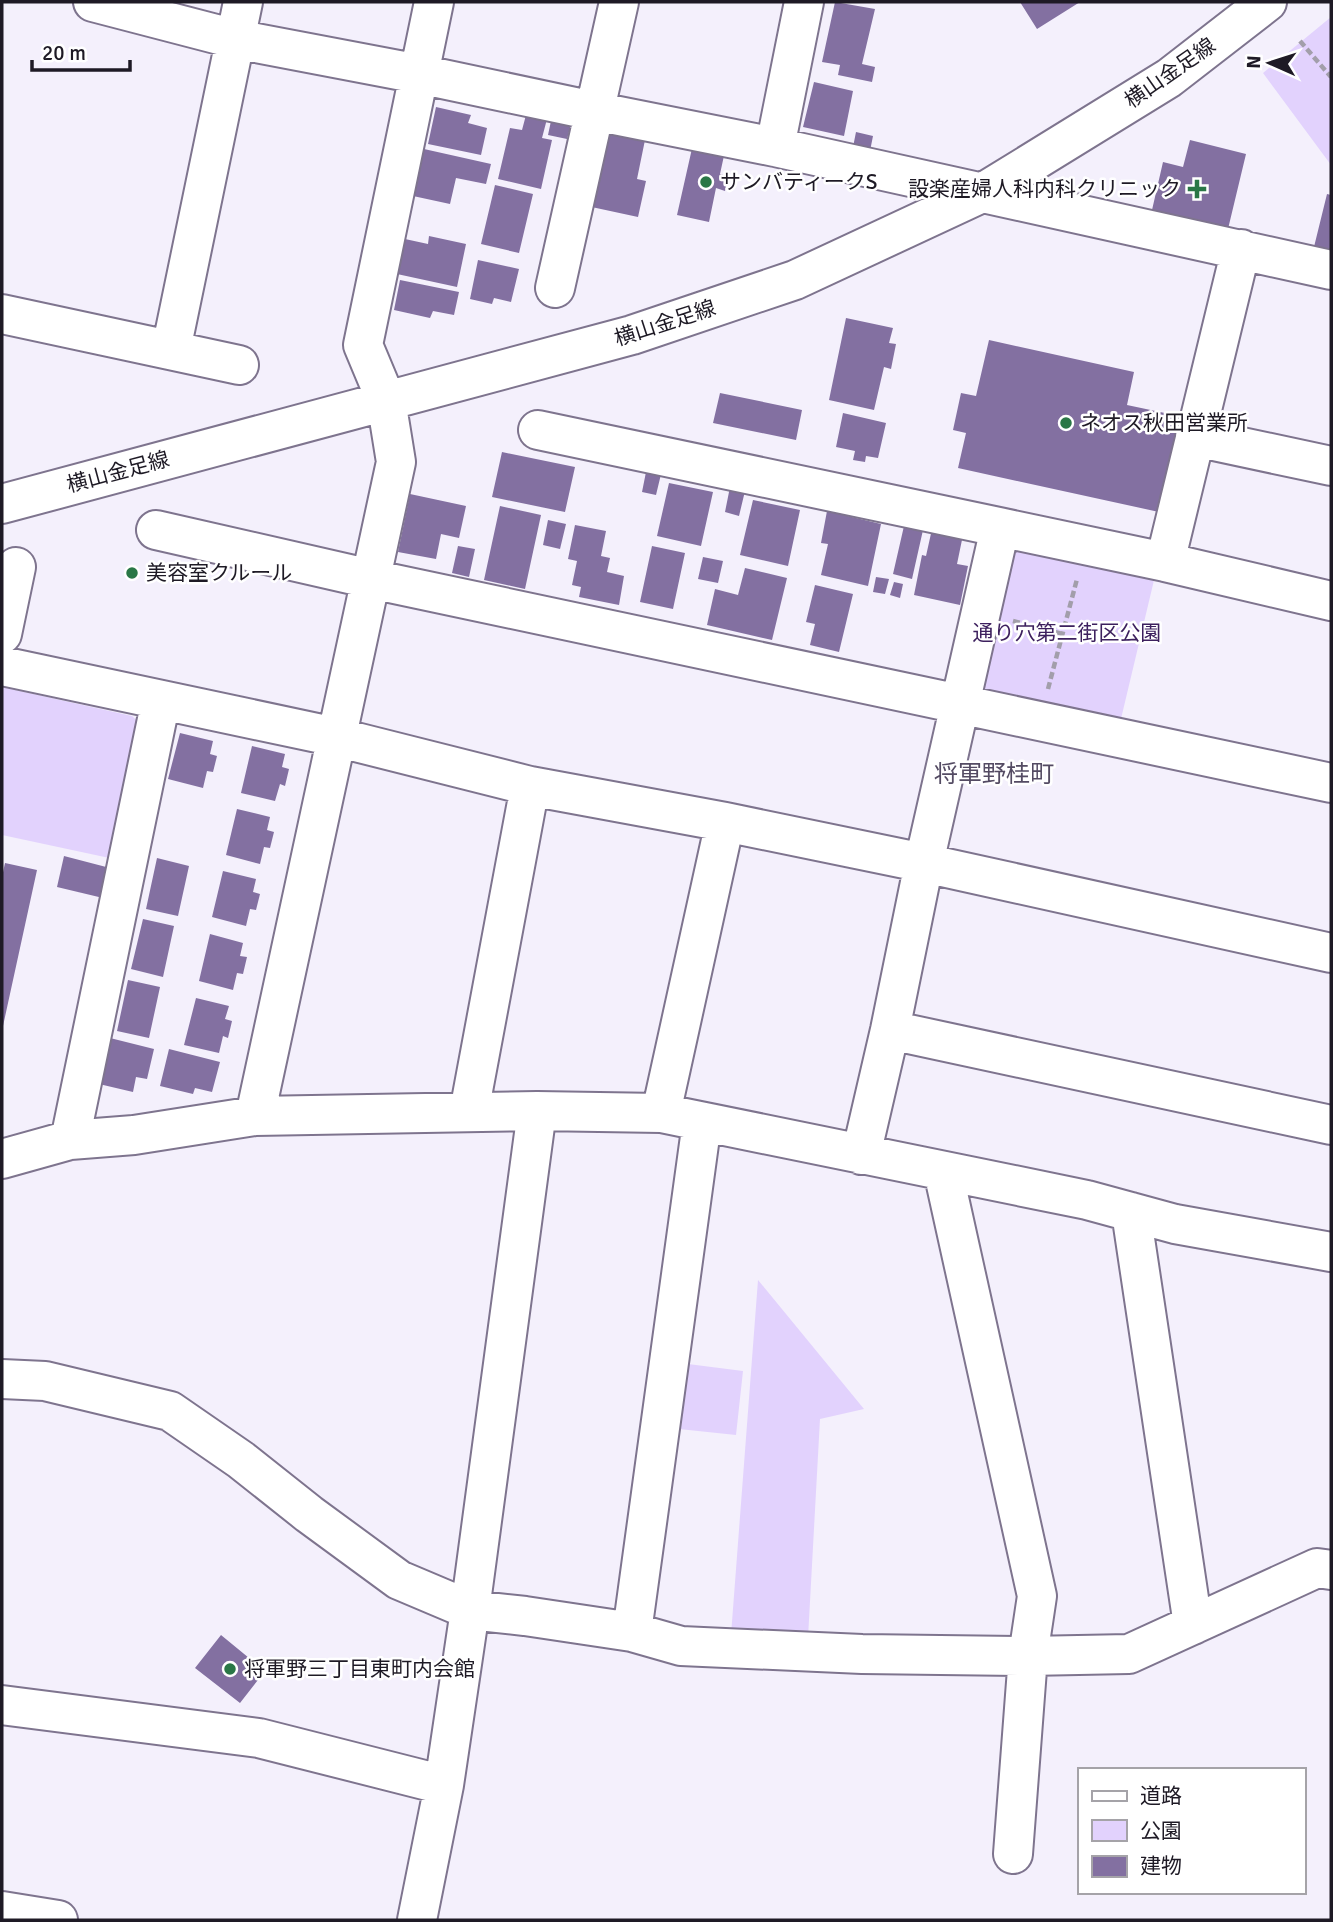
<svg xmlns="http://www.w3.org/2000/svg" width="1333" height="1922" viewBox="0 0 1333 1922" font-family="Signika,'Noto Sans JP',sans-serif">
	<rect width="100%" height="100%" fill="#f4f0fc"/>
	<!-- green -->
	<path fill="#e2d2fd" d="M1331,17V165L1263,73Z
		M1024,545L1155,576L1120,723L986,691L982,681L1010,557Z
		M2,687L132,716L143,726L114,859L2,835Z
		M758,1280L864,1409L820,1419L808,1638L731,1635Z
		M688,1364L743,1371L736,1435L679,1429Z"/>
	<!-- building -->
	<path fill="#8370a1" d="M835,2L875,9L862,64L875,67L872,82L838,75L840,65L822,62Z
		M1020,2H1080L1037,29Z
		M814,82L853,91L844,136L803,127Z
		M436,107L471,115L468,123L487,128L481,155L428,144Z
		M526,115L547,119L542,138L552,140L541,189L498,179L510,128L522,130Z
		M551,121L571,125L567,139L548,135Z
		M604,131L645,140L637,179L646,181L638,217L587,206Z
		M856,132L873,136L869,156L852,152Z
		M1190,140L1246,154L1228,229L1152,210L1163,162L1183,167Z
		M693,144L725,151L720,174L728,176L725,191L716,188L709,222L677,215Z
		M424,149L491,164L486,184L456,178L450,204L413,196Z
		M495,185L533,194L519,253L481,244Z
		M1327,194L1331,195V255L1313,251Z
		M429,236L466,244L457,287L397,274L405,239L428,244Z
		M478,260L519,269L511,302L494,298L492,304L470,299Z
		M400,280L459,292L454,315L433,311L430,318L394,310Z
		M846,318L893,328L889,343L896,344L891,369L884,367L874,410L829,400Z
		M989,340L1134,372L1127,405L1179,416L1159,512L958,468L966,433L953,430L961,393L976,396Z
		M720,393L802,410L796,440L713,423Z
		M843,413L886,423L878,458L866,456L865,462L853,460L855,451L836,447Z
		M502,452L575,467L565,512L492,497Z
		M647,467L662,470L656,495L642,492Z
		M669,483L713,492L701,546L657,536Z
		M730,487L745,491L739,516L725,512Z
		M410,494L466,506L459,538L441,534L436,559L398,552Z
		M753,500L800,510L788,566L740,555Z
		M500,506L541,515L525,589L484,580Z
		M827,511L881,524L868,586L821,575L828,544L821,543Z
		M548,520L566,524L560,549L543,545Z
		M575,525L606,531L601,556L610,558L607,572L624,576L619,605L579,597L581,587L572,585L577,561L568,559Z
		M904,526L923,530L912,579L893,574Z
		M932,529L963,535L957,564L968,566L960,605L914,595L922,555L926,556Z
		M458,546L475,549L469,577L452,573Z
		M652,546L685,553L673,609L640,602Z
		M703,557L723,561L718,583L698,579Z
		M745,568L787,578L772,640L707,625L715,589L738,595Z
		M876,577L889,579L885,594L873,592Z
		M894,582L903,584L900,598L890,595Z
		M815,585L853,594L839,652L810,645L815,624L806,622Z
		M180,733L213,741L210,754L217,756L213,772L207,771L203,788L168,779Z
		M252,746L285,754L282,767L289,769L285,786L280,784L275,801L241,793Z
		M237,809L270,817L267,830L274,832L270,848L264,847L260,864L226,855Z
		M64,856L110,868L103,898L57,887Z
		M157,858L189,866L178,916L146,909Z
		M5,863L37,870L3,1026L2,877Z
		M223,871L256,879L253,892L260,894L256,910L250,909L246,926L212,917Z
		M143,919L174,926L163,977L131,969Z
		M210,934L243,943L240,956L247,957L243,974L237,973L233,990L199,981Z
		M128,980L160,987L149,1038L117,1031Z
		M196,998L229,1006L225,1019L232,1021L228,1038L223,1036L219,1053L184,1045Z
		M110,1038L154,1049L147,1079L136,1077L133,1092L99,1084Z
		M169,1049L220,1062L212,1092L195,1088L193,1094L160,1086Z
		M221,1635L265,1671L240,1703L195,1668Z"/>
	<g fill="none" stroke-linecap="round" stroke-linejoin="round">
		<defs>
			<path id="minor" d="M93,2L235,39L419,74L594,111L775,147L1331,270
				M775,147L804,2
				M555,288L619,2
				M2,314L239,365
				M171,350L243,2
				M538,430L1165,562L1331,601
				M1195,437L1331,466
				M2,504L632,335L795,280L984,192L1169,78L1267,2
				M156,530L371,579L1331,783
				M1165,562L1241,249
				M2,634L16,567
				M2,666L336,737L530,786L725,822L924,863L1331,953
				M890,1030L1331,1125
				M469,1112L530,786
				M661,1113L725,822
				M255,1116L396,462L386,400L363,345L434,2
				M70,1140L161,700
				M861,1155L890,1030L924,863L1000,528
				M2,1159L70,1140L134,1135L255,1116L537,1111L661,1113L1087,1200L1175,1224L1331,1252
				M1131,1212L1193,1625
				M2,1379L45,1381L170,1411L241,1460L309,1514L399,1580L470,1610L525,1616L632,1632L681,1646L862,1654L1028,1656L1037,1596L943,1171
				M632,1632L702,1122
				M2,1705L259,1738L444,1785
				M1013,1854L1028,1656L1129,1654L1317,1568L1331,1570
				M2,1911L58,1920
				M417,1920L444,1785L470,1610L537,1111"/>
		</defs>
		<!-- minor casing -->
		<use href="#minor" stroke="#7e748e" stroke-width="42"/>
		<!-- path -->
		<path stroke="#a29eaa" stroke-width="4.5" stroke-dasharray="7 3.5" stroke-linecap="butt" d="M1300,41L1331,77
			M1013,621L1063,634
			M1048,689L1077,579"/>
		<!-- minor -->
		<use href="#minor" stroke="#fff" stroke-width="38"/>
	</g>
	<!-- markers -->
	<g fill="#2a7746" stroke="#fff" stroke-width="2.5">
		<circle cx="706" cy="182" r="7"/>
		<path d="M1193.5 178.5h7v7h7v7h-7v7h-7v-7h-7v-7h7z"/>
		<circle cx="1066" cy="423" r="7"/>
		<circle cx="132" cy="573" r="7"/>
		<circle cx="230" cy="1669" r="7"/>
	</g>
	<g text-anchor="middle" dominant-baseline="central" stroke-width="5" stroke-linejoin="round" paint-order="stroke">
		<!-- street labels -->
		<g font-size="21" fill="#1e1a25" stroke="#fff">
			<text transform="translate(1170 73) rotate(-35)">横山金足線</text>
			<text transform="translate(665 323) rotate(-18)">横山金足線</text>
			<text transform="translate(118 472) rotate(-15)">横山金足線</text>
		</g>
		<!-- poi labels -->
		<g font-size="21" fill="#1e1a25" stroke="#fff" text-anchor="start">
			<text x="720" y="182">サンバティークS</text>
			<text x="1181" y="189" text-anchor="end">設楽産婦人科内科クリニック</text>
			<text x="1080" y="423">ネオス秋田営業所</text>
			<text x="146" y="573">美容室クルール</text>
			<text x="244" y="1669">将軍野三丁目東町内会館</text>
		</g>
		<!-- park labels -->
		<g font-size="21" fill="#3d205e" stroke="#fff">
			<text x="1067" y="633">通り穴第二街区公園</text>
		</g>
		<!-- quarter labels -->
		<g font-size="24" fill="#544b63" stroke="#fff">
			<text x="994" y="774">将軍野桂町</text>
		</g>
	</g>
	<!-- border -->
	<rect width="1333" height="1922" fill="none" stroke="#1e1a25" stroke-width="7"/>
	<!-- legend -->
	<rect x="1078" y="1768" width="228" height="126" fill="#ffffff" stroke="#a5a3a8" stroke-width="2"/>
	<rect x="1092" y="1791" width="35" height="10" fill="#ffffff" stroke="#a5a3a8" stroke-width="2"/>
	<text x="1140" y="1803" font-size="21" fill="#1e1a25">道路</text>
	<rect x="1092" y="1820" width="35" height="21" fill="#e2d2fd" stroke="#a5a3a8" stroke-width="2"/>
	<text x="1140" y="1838" font-size="21" fill="#1e1a25">公園</text>
	<rect x="1092" y="1856" width="35" height="21" fill="#8370a1" stroke="#a5a3a8" stroke-width="2"/>
	<text x="1140" y="1873" font-size="21" fill="#1e1a25">建物</text>
	<!-- north arrow -->
	<g transform="translate(1270 63) rotate(273)" stroke="#ffffff" stroke-width="5" paint-order="stroke">
	<path d="M0-5L12 26L0 18L-12 26Z" fill="#1e1a25"/>
	<text y="-10" font-size="19" font-weight="bold" text-anchor="middle" fill="#1e1a25">N</text>
	</g>
	<!-- scale -->
	<path d="M32 60v10h98v-10" fill="none" stroke="#1e1a25" stroke-width="3.5"/>
	<text x="42" y="60" font-size="21" fill="#1e1a25" stroke="#ffffff" stroke-width="5" paint-order="stroke">20 m</text>
</svg>
